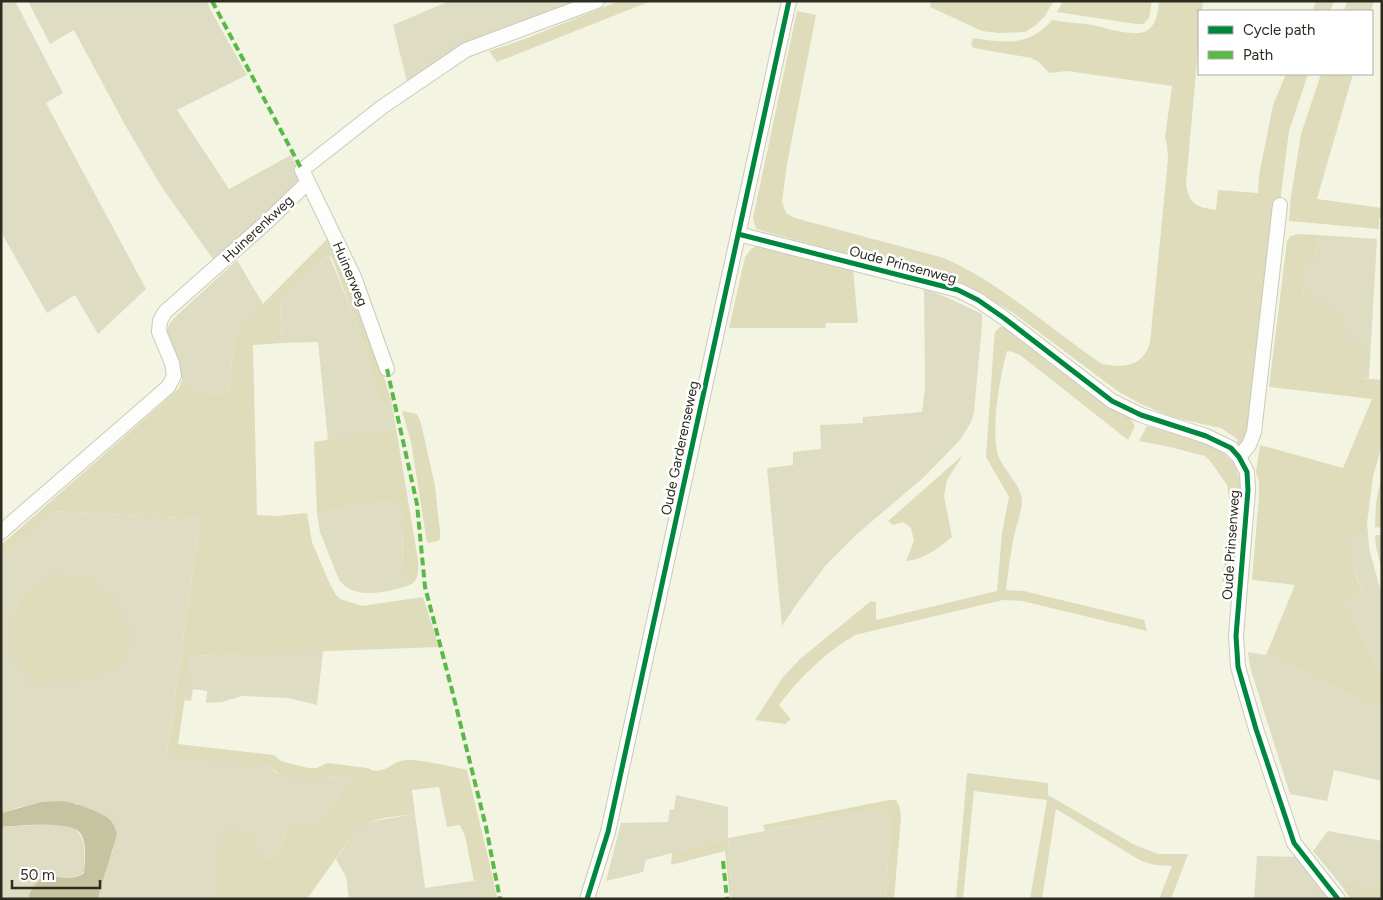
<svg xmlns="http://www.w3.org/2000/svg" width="1383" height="900" viewBox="0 0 1383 900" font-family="Figtree,sans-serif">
	<rect width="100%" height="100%" fill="#f4f4e3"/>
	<!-- green -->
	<path fill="#deddc3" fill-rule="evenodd" d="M1,1H15L63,93L46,103L146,289L98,334L75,295L47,313L1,232Z
		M28,1H207L210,9L247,75L177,110L229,189L291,155L304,181L215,262L161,186L125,125L74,30L50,44Z
		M449,1H584L505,32L408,86L393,25Z
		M1318,235L1377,239L1369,378H1362L1342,317L1303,293L1307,263L1316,259Z
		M329,255L353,314L382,407L392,403L396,428L328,440L318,342L282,343L280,302Z
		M237,260L263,304L235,332L228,394L204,393L182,380C180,364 168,348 167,332C167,327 171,322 174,318Z
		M924,289L946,297L982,314V325L974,412L971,422L961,439L924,477L856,535L826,565L796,605L782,626L767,468L793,465V452L821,449L820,425L863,423V417L922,412L925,387Z
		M396,500L402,518L403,573L410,585C388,592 355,601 339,580L320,532L317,513Z
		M53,511L200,519L167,754L269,767L275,772L307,780L327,776L351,778L317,826H294L286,831L280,850L274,856L267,857L261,855L259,846L218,890L217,899H98L102,880L113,850L98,813L82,807L75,803L20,807L1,813V557ZM48,575L11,618L24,591Z
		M1345,533L1368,534L1369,548L1382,596V676L1345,605L1346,601L1363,593L1349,556Z
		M323,651L317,705L289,698L242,696L222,702L206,703L207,691L193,689L191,701L184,700L191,656Z
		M1248,652L1266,655L1318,678L1341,691L1382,708V781L1334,770L1327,801L1290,794L1250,667Z
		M676,795L728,807V838L880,810L886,811L890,814L891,820L885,899H732L728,838L646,860L643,872L606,881L621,823L668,822L670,809L674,810Z
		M415,814L425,888L493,878L495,890L483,891L480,899H349L346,877L336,859L356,830L362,825L369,822Z
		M35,825C79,825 87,826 84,872C65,887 40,861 28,899H1V827Z
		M1328,831L1382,841V888L1337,880L1313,851Z
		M1257,856L1300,857L1313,878L1329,899H1254Z"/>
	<!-- forest -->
	<path fill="#dfdcbc" d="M619,1H651L497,62L489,51L522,40Z
		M931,1H1054L1044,17L1036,25L1025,32L999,33L982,31L930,7Z
		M1063,1H1152L1149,18L1143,24H1136L1057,12Z
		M1159,1H1203L1202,11H1199V38L1186,184C1189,205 1197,207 1216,210L1218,190L1258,193L1259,175L1273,105L1286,74H1308L1289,131L1265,322L1247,441L1238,445L1237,439L1221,428L1171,417L1141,404L1119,392L1012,312L957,281L888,265L756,229L753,218L797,11L816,15L787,164L782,202L786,213L795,218L944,258C1001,283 1050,329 1102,364C1124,368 1142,367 1150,343L1168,159L1167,144L1165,138L1172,86L1067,71L1049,73L1039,62L1031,58L974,48L971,45L973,38C1005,43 1029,47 1052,20C1064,22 1075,23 1087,24C1102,26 1135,39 1148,30C1157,23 1158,11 1159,1Z
		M1316,1H1334L1330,11H1312Z
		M1347,1H1374L1371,11H1344Z
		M1321,74H1353L1317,199L1382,208V218H1379V229L1289,221L1291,196L1301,134Z
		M1297,234L1318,235L1316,260L1307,263L1303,293L1319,300L1342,317L1351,343L1365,344L1362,378L1382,380V444L1373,477L1367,523L1368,534H1346C1349,555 1354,573 1363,593L1346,601L1345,605L1382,676V708L1341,691L1318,678L1266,655L1295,585L1252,580L1259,496V482L1256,472L1260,445L1343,468L1372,399L1269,387L1287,241L1291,236Z
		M330,236L376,351L392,403L382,407L353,314L332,258L329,255L280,302L282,343L253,345L257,515L275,516L307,513L312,542L328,580L336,595L340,599L362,606L423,597L439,647L191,656L178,744L274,755L281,761L308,768H317L327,763L368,768C380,776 389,765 401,761C413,757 453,767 467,770L493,878L474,881L465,836L460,825L447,827L439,787L412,790L415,814C395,817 371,817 356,830L307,899H217C219,880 206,821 243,832C255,836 258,843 262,855L267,857L274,856L280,850L286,831L294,826H317L351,778L327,776C327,776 321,780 320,780C308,784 279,775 269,767L167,755L200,519L53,511L1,557V545L158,407L179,388L182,380L204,393L228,394L235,332Z
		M759,245L853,269L858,323H826L825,328H729L745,257L751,249Z
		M1000,327H1004L1124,415L1130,418L1135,426L1128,440L1020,355L1013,352L1007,351C1000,375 989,438 1000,460C1006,471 1021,487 1022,500C1022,513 1015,528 1013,541C1010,557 1008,574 1006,590L1024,591L1144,620L1147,631L1022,601L1003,600L855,635C825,653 800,677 779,705L791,719L785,724L755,720L783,677L800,659L871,601L876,602V620L997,591L1002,533L1009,497L986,457L994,341L995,332Z
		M402,411L417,414L421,423L435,486L440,532V539L438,541L427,543L411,442Z
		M1147,426L1205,442L1226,455L1235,465L1241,482L1235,582H1222L1228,536L1229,499L1227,485L1211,462L1205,456L1170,447L1139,441Z
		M396,428L418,560C418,571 420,579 410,585L403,573L402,518L396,500L317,513L314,442Z
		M963,455L947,480L944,496L952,537C939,548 923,560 906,561L914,541L911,528L903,522L893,525L888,521Z
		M1382,473V528L1375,527L1376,503Z
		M1375,535H1382V570L1376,547Z
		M48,575L88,577L119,605L133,640L118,664L77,682L32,685L12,651L11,618L24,591Z
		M967,773L1048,783V795L1133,844L1158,854H1188L1171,899H1159L1172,866L1155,865L1141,861L1056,809L1042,899H1030L1047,800L974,791L963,899H956Z
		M889,800H896L900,808L901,818L894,899H885L891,820L890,814L886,811L880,810L765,831L763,825Z
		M728,838L732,899H730L725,851L671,865L672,853Z
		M1337,880L1382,888V899H1351Z
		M495,890L498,899H480L483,891Z"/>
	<!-- water -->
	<path fill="#c6c4a0" d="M61,801C73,802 100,811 109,819C113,822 115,828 117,833C112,855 103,876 98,899H28C39,861 65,887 84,873C85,861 87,844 81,834C72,820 16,826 1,827V813L42,802Z"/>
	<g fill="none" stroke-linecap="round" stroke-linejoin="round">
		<defs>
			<path id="minor" d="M308,182L354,277L387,369
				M738,234L958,290L978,300L1004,318L1112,401L1141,415L1206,436L1231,448L1239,457L1247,472L1248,490L1236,636L1238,667L1256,729L1294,843L1338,899
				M1239,457L1249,445L1254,432L1280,205
				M1,532L168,387L174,376L172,363L159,332L160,321L165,312L269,220L308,182L302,170L382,107L466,50L597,1
				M587,899L608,832L789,1"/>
		</defs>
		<!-- minor casing -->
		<use href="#minor" stroke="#cacabc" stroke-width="16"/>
		<!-- minor -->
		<use href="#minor" stroke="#fdfdfb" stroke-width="14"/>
		<!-- quiet -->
		<path stroke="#58b947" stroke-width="4" stroke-dasharray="8 4" stroke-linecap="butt" d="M212,1L302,170
			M387,369L417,504L425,587L453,694L486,827L500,899
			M723,861L727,899"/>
		<defs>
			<path id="cycleway" d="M738,234L958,290L978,300L1004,318L1112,401L1141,415L1206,436L1231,448L1239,457L1247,472L1248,490L1236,636L1238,667L1256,729L1294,843L1338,899
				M587,899L608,832L789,1"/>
		</defs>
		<!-- cycleway casing -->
		<use href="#cycleway" stroke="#fff" stroke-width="8"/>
		<!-- cycleway -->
		<use href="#cycleway" stroke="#00873e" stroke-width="5"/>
	</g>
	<g text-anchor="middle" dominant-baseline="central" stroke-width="5" stroke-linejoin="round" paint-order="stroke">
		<!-- street labels -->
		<g font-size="14" fill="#2d2c20" stroke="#fff">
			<text transform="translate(258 229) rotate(-43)">Huinerenkweg</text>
			<text transform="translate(903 265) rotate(15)">Oude Prinsenweg</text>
			<text transform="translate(350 274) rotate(67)">Huinerweg</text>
			<text transform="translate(680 448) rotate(-78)">Oude Garderenseweg</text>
			<text transform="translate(1231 545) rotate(-86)">Oude Prinsenweg</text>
		</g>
	</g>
	<!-- border -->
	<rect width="1383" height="900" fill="none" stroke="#2d2c20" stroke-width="5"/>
	<!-- legend -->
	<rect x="1198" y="10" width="175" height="65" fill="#ffffff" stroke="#ababa6"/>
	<rect x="1208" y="26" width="25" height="8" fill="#00873e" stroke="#ababa6"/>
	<text x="1243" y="35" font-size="15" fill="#2d2c20">Cycle path</text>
	<rect x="1208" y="51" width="25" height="8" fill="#58b947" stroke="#ababa6"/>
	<text x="1243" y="60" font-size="15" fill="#2d2c20">Path</text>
	<!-- scale -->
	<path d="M12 880v8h88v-8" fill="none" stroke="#2d2c20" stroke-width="2.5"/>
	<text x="20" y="880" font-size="15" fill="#2d2c20" stroke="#ffffff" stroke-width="4" paint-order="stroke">50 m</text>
</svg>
